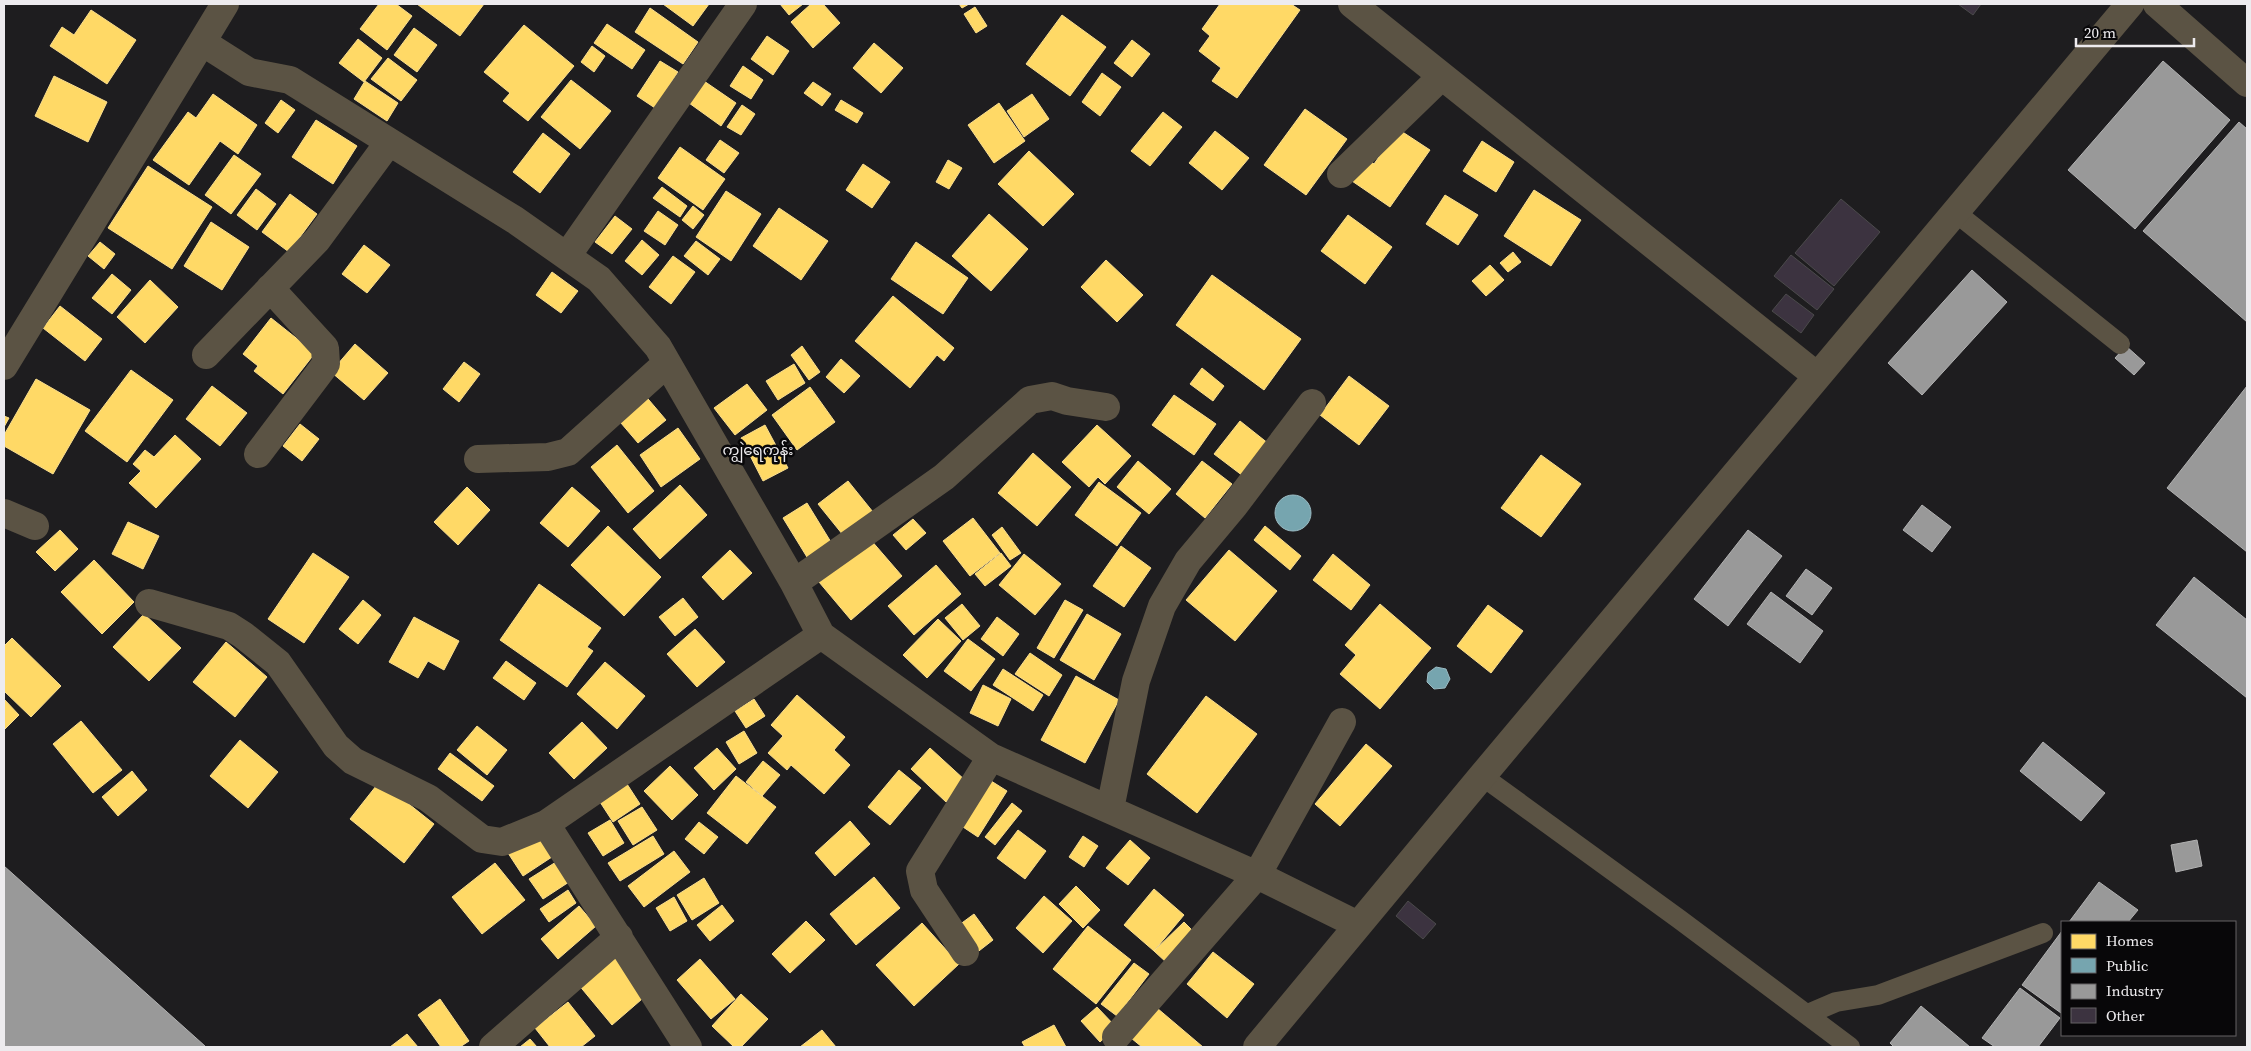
<svg xmlns="http://www.w3.org/2000/svg" width="2251" height="1051" viewBox="0 0 2251 1051" font-family="'Source Serif 4','Noto Sans Myanmar',serif">
	<rect width="100%" height="100%" fill="#1e1d1f"/>
	<!-- homes -->
	<path fill="#ffd966" stroke="#fade8f" d="M379,4H396L412,16L387,50L360,29Z
		M417,4H484L460,36Z
		M663,4H709L693,26Z
		M780,4H803L789,15Z
		M811,4H823L840,23L813,48L791,22Z
		M959,4H969L962,8Z
		M1220,4H1291L1300,10L1237,98L1212,81L1221,68L1199,51L1210,36L1202,29Z
		M975,7L987,26L976,33L964,14Z
		M650,8L698,42L683,64L635,32Z
		M91,10L136,40L107,84L50,46L62,27L74,35Z
		M1062,15L1106,47L1070,96L1026,64Z
		M607,24L645,50L632,69L594,43Z
		M524,25L574,66L528,121L503,101L510,93L484,72Z
		M414,28L437,45L417,72L394,55Z
		M767,36L789,51L773,75L751,59Z
		M358,39L382,58L364,82L339,63Z
		M1132,40L1150,54L1132,77L1114,63Z
		M874,43L903,68L881,93L853,68Z
		M592,46L605,56L594,72L581,62Z
		M388,58L417,80L401,101L371,79Z
		M660,61L678,72L655,108L637,96Z
		M743,66L763,80L751,99L730,86Z
		M1102,73L1121,87L1100,116L1082,102Z
		M54,76L107,102L88,142L35,116Z
		M571,80L611,111L580,149L541,117Z
		M365,81L398,103L387,121L354,99Z
		M704,81L736,103L721,126L689,103Z
		M813,82L831,94L822,106L804,93Z
		M213,94L257,125L238,154L220,141L189,185L153,160L188,112L196,118Z
		M1032,94L1049,119L1024,137L1007,111Z
		M281,100L295,110L278,133L265,123Z
		M841,100L863,113L857,123L835,110Z
		M999,103L1025,141L994,163L968,125Z
		M742,105L755,114L741,135L727,127Z
		M1305,109L1347,139L1306,195L1264,165Z
		M1163,112L1182,127L1150,166L1131,151Z
		M316,120L357,146L333,184L292,157Z
		M1398,129L1430,150L1390,207L1352,181L1368,159L1374,164Z
		M1215,131L1249,158L1222,190L1189,163Z
		M543,133L570,154L540,193L513,172Z
		M720,140L739,153L724,173L706,160Z
		M1482,141L1514,162L1496,192L1463,171Z
		M680,147L725,179L703,210L658,178Z
		M1029,151L1074,194L1043,226L998,184Z
		M234,155L261,174L231,214L205,195Z
		M948,160L962,168L949,189L936,182Z
		M863,164L890,182L872,208L846,190Z
		M148,166L212,207L172,269L108,228Z
		M662,187L687,206L680,217L653,198Z
		M256,189L276,204L257,230L237,215Z
		M1534,190L1581,220L1551,266L1504,236Z
		M726,191L761,214L731,261L696,237Z
		M290,194L317,214L289,252L262,232Z
		M1445,195L1478,215L1458,245L1426,224Z
		M693,206L704,215L693,229L682,220Z
		M779,208L828,241L801,280L753,246Z
		M658,211L678,225L665,245L644,231Z
		M989,214L1028,249L991,291L952,256Z
		M1348,215L1392,247L1365,284L1321,251Z
		M615,216L632,229L612,254L595,242Z
		M211,222L249,247L222,290L184,266Z
		M642,240L659,255L642,275L625,261Z
		M696,241L720,259L708,275L684,256Z
		M100,242L115,254L104,269L88,256Z
		M916,242L968,278L943,314L891,279Z
		M364,245L390,265L367,293L342,274Z
		M1513,252L1521,262L1508,272L1500,263Z
		M673,256L695,272L671,304L649,287Z
		M1106,260L1143,295L1117,322L1081,287Z
		M1490,265L1504,280L1486,296L1472,281Z
		M552,272L578,291L561,313L536,295Z
		M112,274L131,290L112,314L92,298Z
		M1212,275L1301,339L1264,390L1176,325Z
		M150,280L178,307L145,343L117,317Z
		M893,296L954,348L944,361L937,355L910,388L855,341Z
		M60,306L102,339L85,361L43,328Z
		M271,318L315,353L283,394L254,371L258,366L243,354Z
		M355,344L388,373L364,400L331,372Z
		M802,346L820,372L809,380L791,355Z
		M841,359L860,376L844,393L826,377Z
		M464,362L480,374L459,402L443,389Z
		M794,364L805,383L778,400L766,381Z
		M1202,368L1224,386L1213,401L1190,384Z
		M131,370L173,400L127,462L85,431Z
		M1349,376L1389,406L1359,445L1320,415Z
		M36,379L90,410L53,474L4,446V435Z
		M747,384L767,410L735,435L714,408Z
		M212,386L247,413L220,446L186,419Z
		M810,387L835,422L797,450L772,415Z
		M643,393L666,420L638,443L615,416Z
		M1174,395L1216,424L1194,455L1152,425Z
		M4,416L9,418L4,427Z
		M1240,421L1269,444L1243,476L1214,454Z
		M300,424L319,439L302,461L283,446Z
		M765,425L788,468L763,481L741,438Z
		M1097,425L1131,456L1105,484L1098,477L1089,487L1062,462Z
		M678,428L700,459L661,487L640,455Z
		M175,435L201,459L156,508L129,483L141,471L133,464L145,450L154,457Z
		M617,445L654,491L628,513L591,467Z
		M1033,453L1071,487L1037,526L998,493Z
		M1541,455L1581,484L1541,537L1501,508Z
		M1138,461L1171,489L1149,514L1117,487Z
		M1202,461L1232,484L1205,518L1176,494Z
		M848,481L873,512L843,535L818,504Z
		M1099,482L1141,513L1117,546L1075,515Z
		M680,485L707,515L660,559L633,529Z
		M467,487L490,510L458,545L434,522Z
		M572,487L600,511L568,547L540,523Z
		M807,503L834,547L810,562L783,518Z
		M973,518L1000,553L970,576L943,541Z
		M913,519L926,533L906,550L893,535Z
		M128,522L159,536L143,569L112,554Z
		M608,526L661,577L624,616L571,565Z
		M1265,526L1301,556L1290,570L1254,540Z
		M1002,527L1021,553L1010,560L992,535Z
		M60,530L78,549L55,571L36,552Z
		M870,539L902,576L851,620L819,582Z
		M1121,546L1151,568L1124,607L1093,586Z
		M730,550L752,573L723,600L702,577Z
		M1229,550L1277,591L1235,641L1186,600Z
		M313,553L349,577L304,643L268,619Z
		M1001,553L1011,566L985,586L975,574Z
		M1024,554L1061,584L1035,615L999,585Z
		M1333,554L1370,585L1351,610L1313,580Z
		M94,560L134,602L102,634L61,592Z
		M936,565L961,594L914,635L888,606Z
		M539,584L601,628L587,647L593,651L567,687L500,640Z
		M683,598L698,617L675,636L659,617Z
		M363,600L381,615L358,644L339,629Z
		M1065,600L1083,610L1054,658L1037,648Z
		M962,604L980,626L963,640L945,618Z
		M1380,604L1431,648L1380,709L1340,674L1356,655L1345,645Z
		M1488,605L1523,631L1491,673L1457,646Z
		M144,614L181,648L149,681L113,647Z
		M1087,614L1121,634L1094,680L1060,660Z
		M414,617L459,641L444,670L428,661L418,678L389,662Z
		M997,617L1019,634L1003,656L981,639Z
		M938,619L961,641L927,678L903,655Z
		M695,629L725,662L697,687L667,654Z
		M12,638L61,686L31,717L4,691V646Z
		M968,639L995,659L971,691L944,671Z
		M226,642L267,677L235,717L193,682Z
		M1030,653L1062,675L1049,696L1015,674Z
		M506,661L536,683L524,700L493,678Z
		M605,662L645,696L617,729L577,694Z
		M1003,669L1043,695L1033,711L993,685Z
		M1076,676L1119,700L1085,763L1041,740Z
		M983,685L1011,699L998,726L970,713Z
		M797,695L845,737L834,750L850,765L824,794L791,765L787,770L768,753L783,736L771,725Z
		M1206,696L1257,734L1197,813L1147,774Z
		M4,699L19,715L4,730Z
		M754,699L765,716L746,728L735,711Z
		M81,721L122,770L93,793L53,744Z
		M582,722L607,748L574,779L549,753Z
		M477,726L507,750L487,775L457,750Z
		M744,731L757,753L739,764L726,742Z
		M240,740L278,772L248,808L210,776Z
		M1366,744L1392,766L1340,826L1315,804Z
		M717,748L736,769L714,790L694,768Z
		M930,748L966,781L946,802L911,769Z
		M450,753L494,786L482,801L438,769Z
		M763,761L780,775L762,796L746,782Z
		M670,766L698,795L672,820L644,791Z
		M899,770L921,788L890,825L868,807Z
		M132,771L147,790L118,816L102,797Z
		M736,776L776,807L747,844L707,813Z
		M988,779L1007,791L978,837L960,825Z
		M380,781L434,824L404,863L350,819Z
		M627,784L640,804L613,822L600,802Z
		M1012,803L1022,811L995,845L985,837Z
		M642,807L657,830L633,845L618,821Z
		M610,820L624,843L603,856L588,833Z
		M850,821L870,844L835,876L815,853Z
		M699,822L718,837L704,854L685,839Z
		M543,830L558,853L523,876L508,853Z
		M1018,830L1046,851L1025,879L997,858Z
		M653,836L664,854L620,881L608,863Z
		M1083,836L1098,846L1084,867L1069,857Z
		M1130,840L1150,858L1128,885L1106,868Z
		M674,851L690,872L644,907L628,886Z
		M556,862L569,882L543,899L529,879Z
		M495,863L525,900L482,934L452,897Z
		M874,877L900,908L856,945L830,914Z
		M704,878L719,903L692,920L677,895Z
		M1076,886L1100,910L1083,928L1059,904Z
		M1154,889L1184,915L1154,951L1124,925Z
		M568,890L576,903L549,922L540,909Z
		M1044,896L1072,921L1043,953L1016,928Z
		M674,897L687,921L670,931L656,908Z
		M722,905L734,921L710,941L697,925Z
		M579,906L596,926L558,959L541,939Z
		M974,914L993,940L975,954L955,928Z
		M806,921L825,940L790,973L772,954Z
		M1184,922L1196,934L1167,963L1154,951Z
		M922,923L959,964L914,1006L876,965Z
		M1088,926L1131,960L1096,1004L1053,969Z
		M1213,952L1254,984L1227,1018L1187,984Z
		M615,953L649,993L612,1025L578,984Z
		M700,959L735,999L711,1019L677,980Z
		M1134,963L1149,974L1117,1016L1101,1004Z
		M741,994L768,1019L741,1047H734L712,1026Z
		M440,999L469,1041L460,1047H441L418,1015Z
		M568,1002L595,1036L581,1047H550L535,1028Z
		M1097,1007L1116,1027L1100,1042L1081,1021Z
		M1157,1008L1203,1047H1142L1131,1038Z
		M1054,1025L1066,1047H1025L1022,1042Z
		M822,1030L836,1047H800Z
		M407,1034L418,1047H390Z
		M530,1039L537,1047H520Z"/>
	<!-- public -->
	<path fill="#76a5af" stroke="#9abac2" d="M1275 513a18 18 0 1 1 36 0a18 18 0 1 1-36 0Z
		M1436,667L1446,669L1450,679L1445,688L1434,689L1427,682L1428,673Z"/>
	<!-- industry -->
	<path fill="#999" stroke="#b2b2b2" d="M2163,61L2230,120L2135,229L2068,170Z
		M2239,122L2247,129V322L2143,231Z
		M1972,270L2007,302L1922,395L1888,363Z
		M2126,346L2145,363L2134,375L2115,358Z
		M2247,386V552L2167,488Z
		M1922,505L1951,527L1932,552L1903,530Z
		M1748,530L1782,556L1728,626L1694,599Z
		M1806,569L1832,588L1812,615L1786,596Z
		M2194,577L2247,620V698L2156,625Z
		M1771,592L1823,631L1800,663L1747,624Z
		M2043,742L2105,793L2081,821L2020,771Z
		M2197,840L2202,866L2176,872L2171,845Z
		M4,866L205,1046L204,1047H4Z
		M2099,882L2138,910L2128,922H2069Z
		M2062,931V1012L2061,1013L2022,985Z
		M2020,988L2060,1018L2038,1047H1995L1982,1038Z
		M1921,1006L1970,1047H1894L1890,1043Z"/>
	<!-- building -->
	<path fill="#3c3340" stroke="#4b4a4b" d="M1958,4H1981L1973,15Z
		M1841,199L1880,232L1834,286L1795,253Z
		M1791,255L1834,289L1817,310L1774,276Z
		M1786,294L1814,315L1801,333L1772,311Z
		M1408,901L1436,924L1423,939L1396,916Z"/>
	<g fill="none" stroke-linecap="round" stroke-linejoin="round">
		<!-- service -->
		<path stroke="#5b5344" stroke-width="20" d="M1955,212L2120,344
			M1482,776L1679,919L1850,1047
			M1808,1014L1836,1002L1878,995L2043,933"/>
		<!-- minor -->
		<path stroke="#5b5344" stroke-width="28" d="M225,4L202,42L249,72L290,80L515,220L599,279L658,347L794,583L821,635L991,757L1257,875L1358,925
			M1352,4L1817,376
			M2157,4L2247,83
			M1341,174L1442,76
			M567,256L743,4
			M206,355L317,240L389,142
			M4,366L202,42
			M258,454L326,364L325,348L270,288
			M478,459L548,457L568,452L666,364
			M4,513L35,526
			M794,583L944,477L1030,400L1052,396L1067,401L1106,407
			M149,603L229,626L243,635L278,663L336,746L353,761L428,798L482,839L502,842L546,824L821,635
			M1110,809L1136,681L1162,606L1188,561L1234,506L1312,403
			M546,824L688,1047
			M965,952L924,890L920,871L991,757
			M1116,1037L1257,875L1342,722
			M493,1047L619,937
			M1257,1047L1482,776L2130,4"/>
	</g>
	<g text-anchor="middle" dominant-baseline="central" stroke-width="5" stroke-linejoin="round" paint-order="stroke">
		<!-- quarter labels -->
		<g font-size="15" fill="#edebee" stroke="#080709">
			<text x="758" y="449">ကျွဲရေကုန်း</text>
		</g>
	</g>
	<!-- border -->
	<rect width="2251" height="1051" fill="none" stroke="#edebee" stroke-width="10"/>
	<!-- legend -->
	<rect x="2061" y="921" width="175" height="115" fill="#080709" stroke="#646265"/>
	<rect x="2071" y="934" width="25" height="15" fill="#ffd966" stroke="#646265"/>
	<text x="2106" y="946" font-size="15" fill="#edebee">Homes</text>
	<rect x="2071" y="958" width="25" height="15" fill="#76a5af" stroke="#646265"/>
	<text x="2106" y="971" font-size="15" fill="#edebee">Public</text>
	<rect x="2071" y="984" width="25" height="15" fill="#999999" stroke="#646265"/>
	<text x="2106" y="996" font-size="15" fill="#edebee">Industry</text>
	<rect x="2071" y="1008" width="25" height="15" fill="#3c3340" stroke="#646265"/>
	<text x="2106" y="1021" font-size="15" fill="#edebee">Other</text>
	<!-- scale -->
	<path d="M2076 38v8h118v-8" fill="none" stroke="#edebee" stroke-width="2.5"/>
	<text x="2084" y="38" font-size="15" fill="#edebee" stroke="#080709" stroke-width="4" paint-order="stroke">20 m</text>
</svg>
